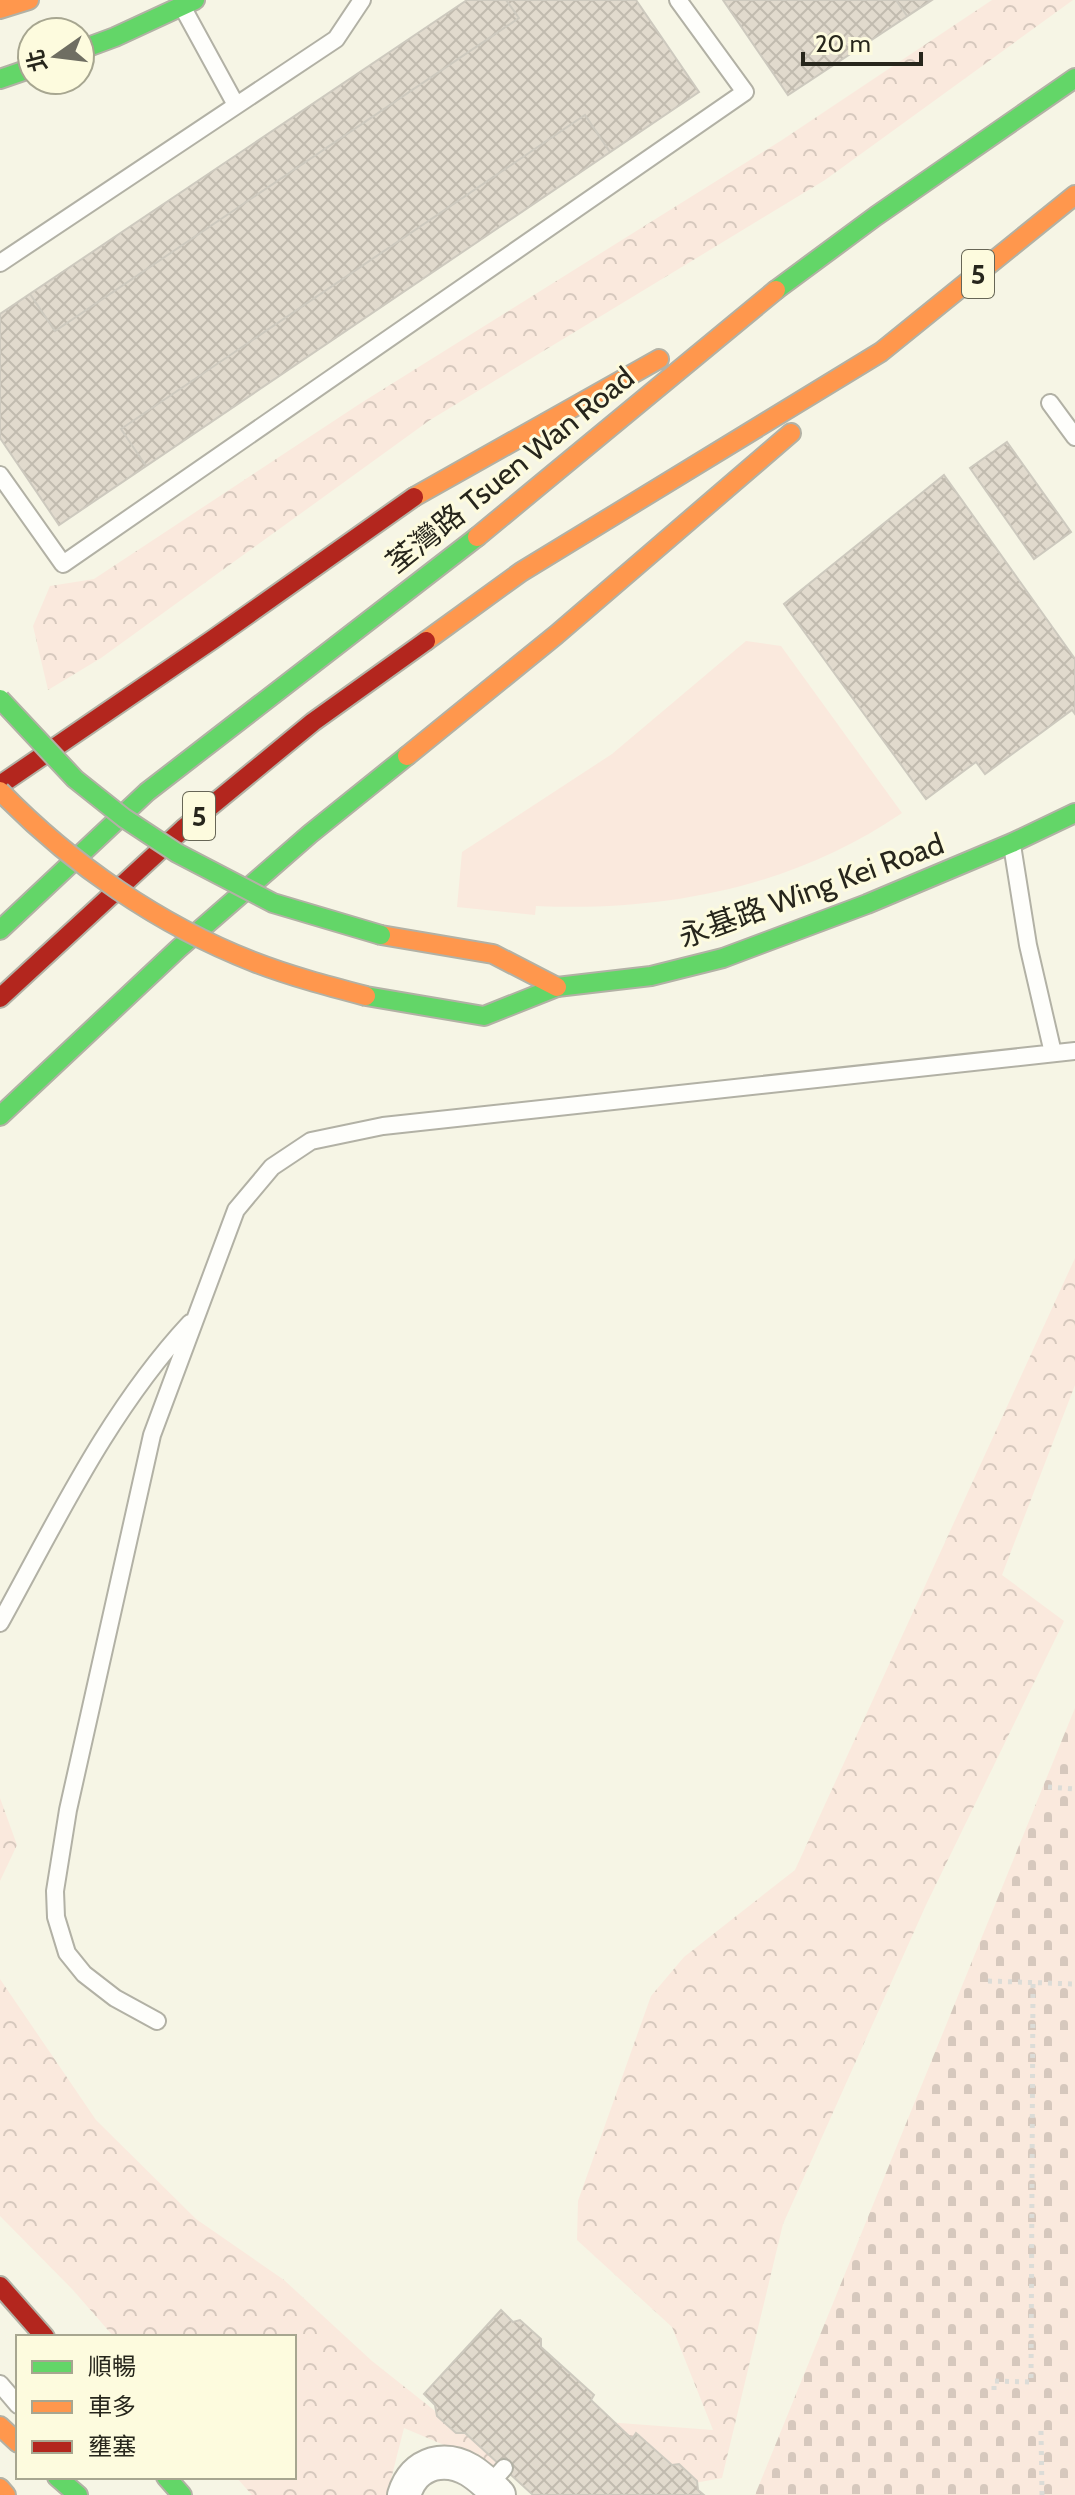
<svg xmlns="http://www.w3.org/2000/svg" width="1075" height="2495" viewBox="0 0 1075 2495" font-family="Cabin,'Noto Sans TC',sans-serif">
	<defs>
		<pattern id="forest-crowns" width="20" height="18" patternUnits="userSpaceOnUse" patternTransform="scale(2)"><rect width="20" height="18" fill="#fae9dd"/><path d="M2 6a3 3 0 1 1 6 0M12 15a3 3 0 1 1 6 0" fill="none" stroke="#d6c8bd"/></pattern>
		<pattern id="cemetery-stones" width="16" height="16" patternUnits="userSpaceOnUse" patternTransform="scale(2)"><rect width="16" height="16" fill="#fae9dd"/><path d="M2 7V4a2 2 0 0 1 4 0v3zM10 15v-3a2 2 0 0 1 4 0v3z" fill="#d6c8bd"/></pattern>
		<pattern id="building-cross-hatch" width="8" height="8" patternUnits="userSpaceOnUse" patternTransform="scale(2)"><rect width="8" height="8" fill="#e1dacd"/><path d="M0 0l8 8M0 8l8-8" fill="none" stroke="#c1bbaf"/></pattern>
	</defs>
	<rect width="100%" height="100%" fill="#f6f5e5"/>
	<!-- grass -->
	<path fill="#fae9dd" d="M746,641L781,646L902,813C794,887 665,912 536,906L535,915L457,907L462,852L612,754Z"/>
	<!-- forest -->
	<path fill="url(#forest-crowns)" d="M992,0H1073L825,180L430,420L101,658L48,690L33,626L50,586L94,579L361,403L782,140Z
		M1075,1258V1385L1002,1575L1064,1621L926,1905L783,2224L722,2478L629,2495H562L404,2428L387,2495H252L236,2477H294V2337H114L73,2290L0,2216V1979L96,2120L196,2219L284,2280L372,2361L459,2430L593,2421L713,2430L672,2327L577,2240L578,2201L651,1996L684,1957L795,1870Z
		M0,1798L17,1845L0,1881Z"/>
	<!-- cemetery -->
	<path fill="url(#cemetery-stones)" d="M1075,1708V2495H755Z"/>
	<!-- building -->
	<path fill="url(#building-cross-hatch)" stroke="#cdc9be" stroke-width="2" d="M467,0H636L699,92L59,525L0,438V314Z
		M506,0H636L699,92L610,152L585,115L121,429L146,466L59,525L0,438V314L30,294L55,331L519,18Z
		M723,0H932L788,95Z
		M896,0H932L907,16Z
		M1007,442L1071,532L1034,559L970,468Z
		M944,475L1075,659V714L1072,710L985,774L976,762L926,799L784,604Z
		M501,2310L513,2322L520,2320L541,2339V2347L594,2395L591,2400L632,2439L636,2433L672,2465L679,2464L697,2481L698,2490L704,2495H533L465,2433H456L437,2416L435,2405L424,2394Z"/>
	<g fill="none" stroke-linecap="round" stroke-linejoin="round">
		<defs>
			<path id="lane" d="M183,8L236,105
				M0,263L336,39L362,0
				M1050,403L1075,437
				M0,475L63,564L745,92L678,0
				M1012,845L1028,945L1053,1053
				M0,1623C57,1520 109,1410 190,1323
				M157,2021L115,1998L84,1974L67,1953L56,1917L55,1891L68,1810L152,1435L236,1210L272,1167L311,1141L383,1126L1075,1051
				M0,2384L18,2405
				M489,2485L504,2468"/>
			<path id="street" d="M404,2495C409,2479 417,2469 433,2464C461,2457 481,2477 499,2495"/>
			<path id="fast" d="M80,50L115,37L195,0
				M0,79L32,68
				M776,290L876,216L1075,78
				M0,930L147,792L477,537
				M366,996L484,1016L557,987L651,976L723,958L867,904L1012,843L1075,813
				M0,1116L178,949L310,834L407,756
				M57,2477L78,2495
				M166,2477L182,2495"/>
			<path id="slow" d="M0,9L29,0
				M414,497L659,359
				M477,537L776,290
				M426,641L521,572L881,352L1075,195
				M407,756L556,635L791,433
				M381,935L493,954L557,987
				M0,2426L18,2443
				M0,2488L6,2495"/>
			<path id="jam" d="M0,785L212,640L414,497
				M0,998L183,829L313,722L426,641
				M0,2286L45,2337"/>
		</defs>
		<!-- lane casing -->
		<use href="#lane" stroke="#b2b1a5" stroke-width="20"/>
		<!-- street casing -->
		<use href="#street" stroke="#b2b1a5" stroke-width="36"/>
		<!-- fast casing -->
		<use href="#fast" stroke="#b2b1a5" stroke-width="22"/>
		<!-- slow casing -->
		<use href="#slow" stroke="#b2b1a5" stroke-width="22"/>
		<!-- jam casing -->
		<use href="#jam" stroke="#b2b1a5" stroke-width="22"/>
		<!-- path -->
		<path stroke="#dcdcd7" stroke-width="5" stroke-dasharray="4 6" stroke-linecap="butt" d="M1048,1787L1075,1789
			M988,1981L1075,1984
			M994,2390V2381L1031,2382L1033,1983
			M1041,2431L1042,2495"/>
		<!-- lane -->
		<use href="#lane" stroke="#fefefb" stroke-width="16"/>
		<!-- street -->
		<use href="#street" stroke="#fefefb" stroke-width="32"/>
		<!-- fast -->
		<use href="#fast" stroke="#63d668" stroke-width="18"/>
		<!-- slow -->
		<use href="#slow" stroke="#ff974d" stroke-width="18"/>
		<!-- jam -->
		<use href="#jam" stroke="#b3261e" stroke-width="18"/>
		<defs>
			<path id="fast-bridge" d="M0,699L75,779L124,818L177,853L273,903L381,935"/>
			<path id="slow-bridge" d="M0,791C71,864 159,925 254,962C290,976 328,986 366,996"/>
		</defs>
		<!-- fast-bridge casing -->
		<use href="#fast-bridge" stroke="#b2b1a5" stroke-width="22" stroke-linecap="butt"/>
		<!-- slow-bridge casing -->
		<use href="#slow-bridge" stroke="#b2b1a5" stroke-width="22" stroke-linecap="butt"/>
		<!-- fast-bridge -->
		<use href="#fast-bridge" stroke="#63d668" stroke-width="18"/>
		<!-- slow-bridge -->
		<use href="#slow-bridge" stroke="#ff974d" stroke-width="18"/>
	</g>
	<g text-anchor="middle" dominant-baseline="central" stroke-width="6" stroke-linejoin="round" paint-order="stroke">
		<!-- shield labels -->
		<g fill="#fdfbde" stroke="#676656" stroke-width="2">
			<rect x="962" y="250" width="32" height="48" rx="6"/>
			<rect x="183" y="792" width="32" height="48" rx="6"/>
		</g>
		<g font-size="28" font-weight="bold" fill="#27261c">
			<text x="978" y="274">5</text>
			<text x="199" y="816">5</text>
		</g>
		<!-- street labels -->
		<g font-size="30" fill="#27261c" stroke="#fdfbde">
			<text transform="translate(510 470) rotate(-39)">荃灣路 Tsuen Wan Road</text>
			<text transform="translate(811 890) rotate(-20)">永基路 Wing Kei Road</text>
		</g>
	</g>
	<!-- legend -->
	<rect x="16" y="2335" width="280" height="144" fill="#fdfbde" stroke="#a7a690" stroke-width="2"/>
	<rect x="32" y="2361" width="40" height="12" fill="#63d668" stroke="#a7a690" stroke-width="2"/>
	<text x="88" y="2375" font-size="24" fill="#27261c">順暢</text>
	<rect x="32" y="2401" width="40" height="12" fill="#ff974d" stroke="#a7a690" stroke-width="2"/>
	<text x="88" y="2415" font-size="24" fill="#27261c">車多</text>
	<rect x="32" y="2441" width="40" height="12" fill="#b3261e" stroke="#a7a690" stroke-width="2"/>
	<text x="88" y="2455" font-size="24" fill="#27261c">壅塞</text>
	<!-- north arrow -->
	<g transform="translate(56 56) rotate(256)"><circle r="38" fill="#fdfbde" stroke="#a7a690" stroke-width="2"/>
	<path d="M0-6L14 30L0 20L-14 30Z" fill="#6f6e62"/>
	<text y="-12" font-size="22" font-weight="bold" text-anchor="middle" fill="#27261c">北</text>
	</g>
	<!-- scale -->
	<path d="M803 52v12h118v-12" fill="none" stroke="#27261c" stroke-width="4"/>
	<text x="815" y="52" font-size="24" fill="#27261c" stroke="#fdfbde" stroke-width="6" paint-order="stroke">20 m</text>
</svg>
